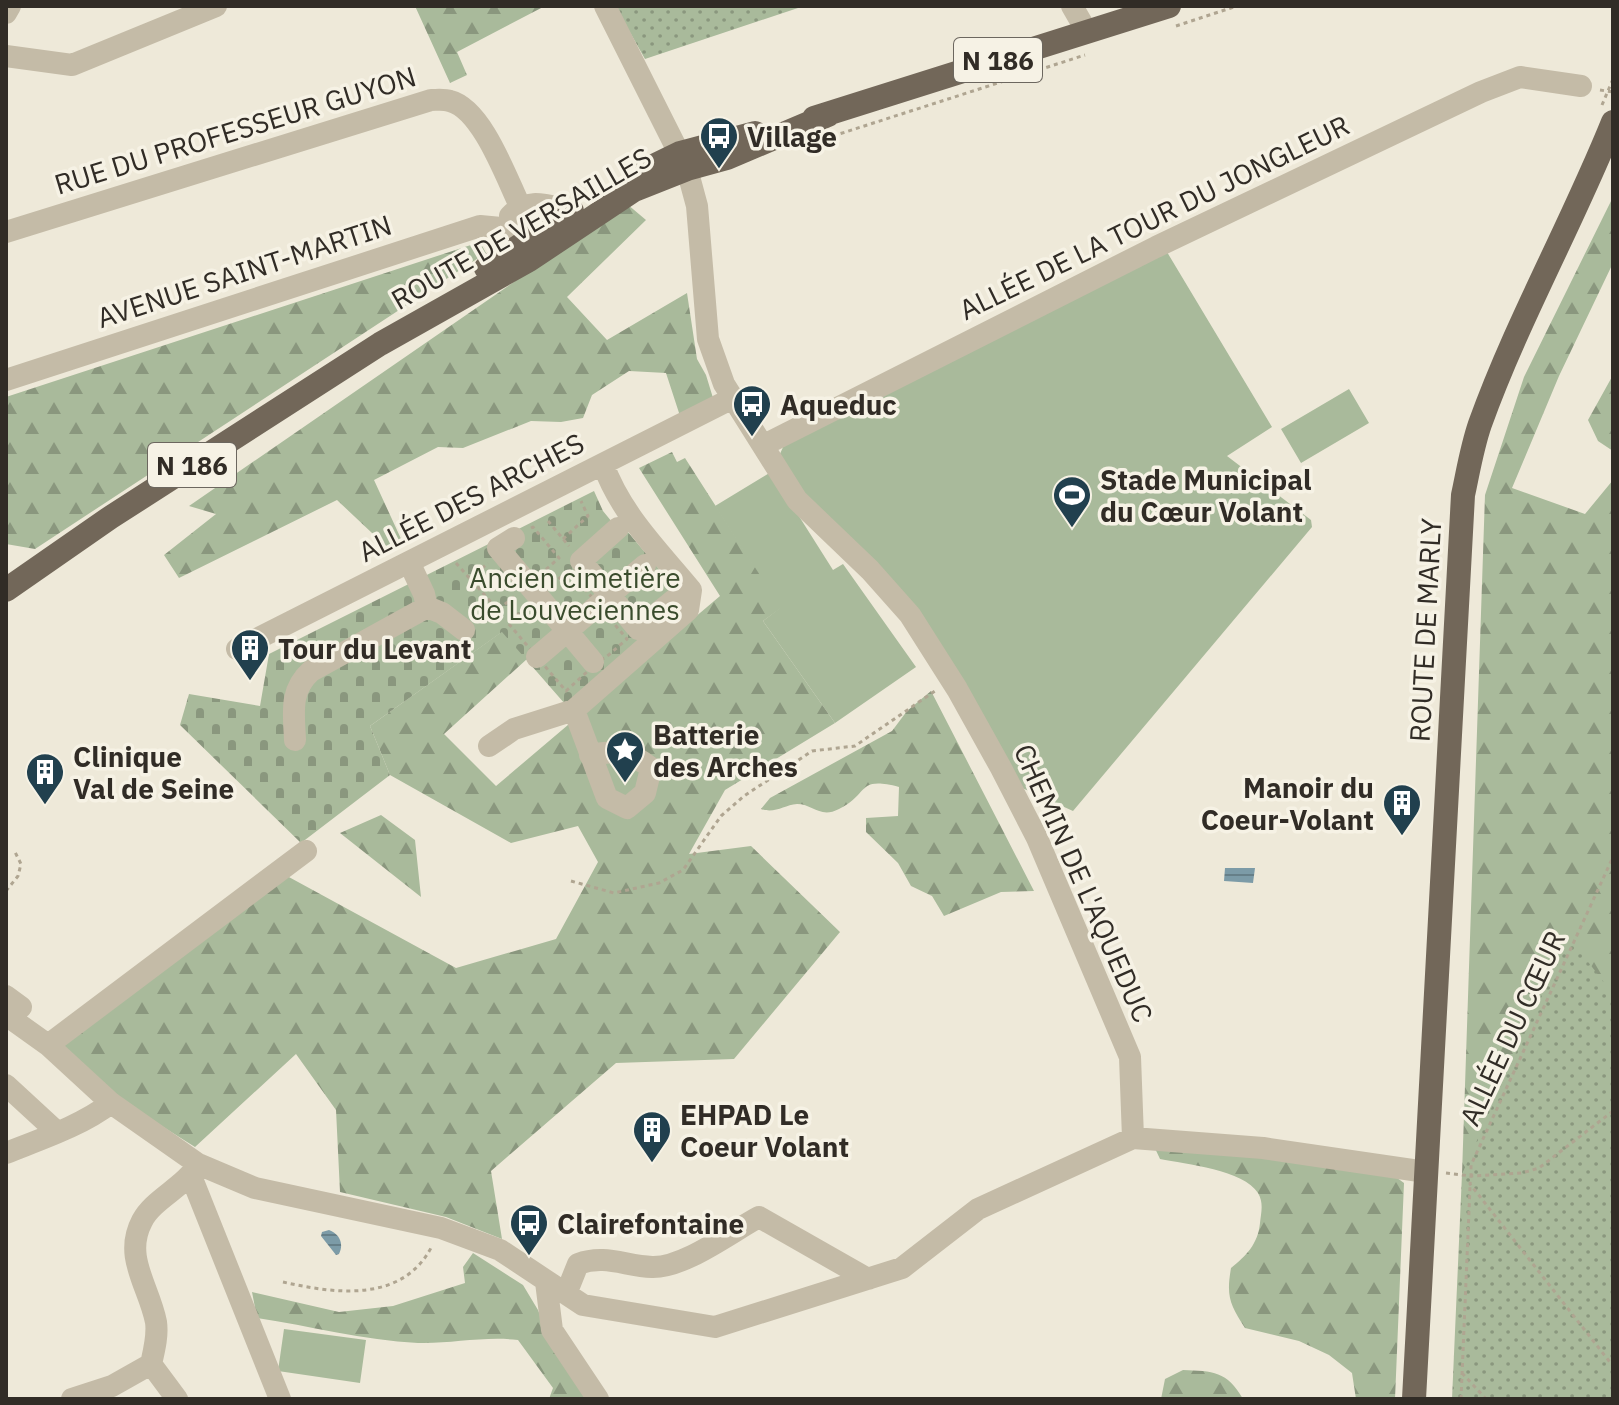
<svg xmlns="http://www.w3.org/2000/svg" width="1619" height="1405" viewBox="0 0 1619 1405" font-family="'IBM Plex Sans',sans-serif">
	<defs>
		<pattern id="forest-firs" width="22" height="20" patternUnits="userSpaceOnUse" patternTransform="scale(2)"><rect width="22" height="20" fill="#a9ba9b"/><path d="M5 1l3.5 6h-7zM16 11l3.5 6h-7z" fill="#8a977e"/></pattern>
		<pattern id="cemetery-stones" width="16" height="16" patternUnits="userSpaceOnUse" patternTransform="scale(2)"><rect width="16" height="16" fill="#a9ba9b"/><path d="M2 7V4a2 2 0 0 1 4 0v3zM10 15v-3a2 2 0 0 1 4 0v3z" fill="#8a977e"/></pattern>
		<pattern id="park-dots" width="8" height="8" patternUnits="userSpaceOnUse" patternTransform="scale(2)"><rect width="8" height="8" fill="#a9ba9b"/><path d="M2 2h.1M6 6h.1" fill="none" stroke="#8a977e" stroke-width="1.8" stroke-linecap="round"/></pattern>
		<pattern id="water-rules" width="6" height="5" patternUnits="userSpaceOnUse" patternTransform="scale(2)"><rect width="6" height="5" fill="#7c9ba7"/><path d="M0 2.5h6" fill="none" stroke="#667f88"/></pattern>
	</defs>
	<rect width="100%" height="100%" fill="#eee9d9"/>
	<!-- grass -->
	<path fill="#a9ba9b" d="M1167,252L1272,427L1227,456L1311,520L1312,527L1073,811L1020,787L969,694L807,500L779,456L784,445Z
		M1349,389L1369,423L1301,463L1281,429Z
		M771,472L833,570L843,564L916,667L835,723L763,621L780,608L715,506Z
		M284,1329L366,1340L360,1383L278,1371Z"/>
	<!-- forest -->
	<path fill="url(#forest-firs)" d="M415,6H545L457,52L467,75L450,83Z
		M1613,197V263L1559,376L1512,488L1585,514L1613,480V994L1462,1174L1485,495L1524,377Z
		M627,204L646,220L567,297L607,340L687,293L697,359L706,375L713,398L681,419L666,373L629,371L592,395L583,418L561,422L531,421L463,448L438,447L374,480L402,541L390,550L337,500L179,578L164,555L216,514L189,506Z
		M480,242L486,253L35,549L6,544V397Z
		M1613,375V451L1598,441L1588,420Z
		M672,452L677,462L685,458L781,608L763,621L835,723L725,790L689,854L751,846L840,932L734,1059L616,1063L491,1171L502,1239L446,1217L340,1192L336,1110L296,1054L195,1147L114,1096L59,1045L287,876L456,968L556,939L598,862L578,826L511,843L390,775L370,726L503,631L527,659L444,734L496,786L720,596L639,468Z
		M931,691L1034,891L1001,892L944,916L932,896L911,886L898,863L866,832V818L898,816L899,787C856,776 870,794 839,809C820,819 813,804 797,804C784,805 775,814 761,809L770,798L892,731L907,711Z
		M381,815L415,840L421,897L340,833Z
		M1153,1144L1393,1175L1404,1183L1395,1399H1356L1352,1373L1329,1355L1299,1341L1245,1328C1230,1304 1226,1297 1231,1268C1246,1256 1258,1244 1260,1223C1261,1213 1264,1203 1258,1193C1244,1170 1186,1164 1160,1159Z
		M473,1253L523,1285L538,1310L551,1344L588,1399H549L553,1388L518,1340C484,1336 451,1344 418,1343C363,1340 310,1326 257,1318L252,1292L339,1312L393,1306L465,1283L463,1267Z
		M1183,1370C1213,1371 1227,1371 1243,1399H1161L1165,1379Z"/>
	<!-- cemetery -->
	<path fill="url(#cemetery-stones)" d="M594,491L603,511L612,522L617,519L680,594L679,610L565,704L502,632L370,726L390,775L301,843L180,725L189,694L260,706L269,654Z"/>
	<!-- park -->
	<path fill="url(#park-dots)" d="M615,6H804L645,59Z
		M1568,936L1613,994V1399H1452L1462,1174Z"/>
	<!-- water -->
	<path fill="url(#water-rules)" d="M1225,868H1255L1253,883L1224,881Z
		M329,1230C340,1234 344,1244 339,1254L336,1255L321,1236L322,1232Z"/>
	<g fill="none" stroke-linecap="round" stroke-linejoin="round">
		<!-- path -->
		<path stroke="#afa591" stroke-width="3" stroke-dasharray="4 4" stroke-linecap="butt" d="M1176,26L1237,6
			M1600,90L1613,92
			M1602,105L1613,79
			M833,136L1085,55
			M548,521L569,546
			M531,528L533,527L559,558L543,572
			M563,539L588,516L581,501
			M456,563L498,610L516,595
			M569,570L627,639L605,658L593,662L588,671L566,691L508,623Z
			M470,579L488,563
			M571,881L614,893L659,883L683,870L721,816L744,796L812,751L855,746L935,691
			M6,891L18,876L21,864L14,850
			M1613,1111L1539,1168L1522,1173L1471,1176L1470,1184L1613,1366
			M1446,1173L1471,1176V1165L1613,857
			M283,1282C336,1294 403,1303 432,1246
			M1462,1373L1486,1399
			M1461,1399L1470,1187"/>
		<!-- minor -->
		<path stroke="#c4bba7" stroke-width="22" d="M605,6L687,169L697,206L708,339L724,384L797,500L870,570L910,615L957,689L1001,768L1037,838L1130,1057L1133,1138
			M1072,6L1087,32
			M6,13L10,6
			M6,56L72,65L216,6
			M510,216C530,196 547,206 572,211
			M6,232L431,100C437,100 444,99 450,101C482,109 506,177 520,206
			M504,238L550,207
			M6,380L480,226L501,228
			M764,445L1156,247L1481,92L1520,77L1581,86
			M618,528L581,561L638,629L675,599
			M514,538L498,548L593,662
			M427,607L442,613L464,630
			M237,649L733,398
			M537,657L645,565
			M574,710L688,610L691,590C658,550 621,514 603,464
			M295,740C294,713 289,691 311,671L427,607L424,594L409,562
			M489,746L514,729L574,710L607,798L627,808L645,793L651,768C628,750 619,750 590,755
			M6,996L21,1007
			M6,1015L48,1045L111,1103L198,1164L255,1188L441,1228L500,1250L583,1305L715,1327L902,1268L978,1209L1133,1138L1263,1148L1426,1172
			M48,1045L306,851
			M6,1085L57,1132
			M6,1153C41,1139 81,1126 111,1103
			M191,1176L280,1399
			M546,1282L552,1330L598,1399
			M566,1294L578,1264C605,1254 625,1266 652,1267C684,1268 731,1232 759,1217L868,1279
			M151,1364L177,1399
			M72,1399L112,1386L151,1364C154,1351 158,1336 156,1322C149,1286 123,1257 142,1221C153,1199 185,1187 198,1164"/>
		<!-- major -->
		<path stroke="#726759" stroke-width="24" d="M814,118L1169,6
			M643,171L680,153L755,133
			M486,268L572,211
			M6,590L111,517L380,344L529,260L634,190L687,169L727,158L828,115
			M1414,1399L1463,495C1468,472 1472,447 1480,424C1517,321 1572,224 1613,122"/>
	</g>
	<!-- icons -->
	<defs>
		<symbol id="bus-pin" viewBox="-11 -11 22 30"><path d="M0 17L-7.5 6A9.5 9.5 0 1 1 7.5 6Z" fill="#21404e" stroke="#f6f2e5"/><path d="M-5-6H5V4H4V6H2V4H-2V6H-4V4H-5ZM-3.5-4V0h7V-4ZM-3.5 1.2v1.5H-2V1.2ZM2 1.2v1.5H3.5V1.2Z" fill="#fff"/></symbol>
		<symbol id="stadium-pin" viewBox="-11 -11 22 30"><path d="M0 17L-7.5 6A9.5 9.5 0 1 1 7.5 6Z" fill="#21404e" stroke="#f6f2e5"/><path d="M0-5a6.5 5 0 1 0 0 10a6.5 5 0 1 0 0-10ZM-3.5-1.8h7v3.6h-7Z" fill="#fff"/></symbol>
		<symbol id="building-pin" viewBox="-11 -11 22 30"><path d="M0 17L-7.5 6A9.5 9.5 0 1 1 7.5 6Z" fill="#21404e" stroke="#f6f2e5"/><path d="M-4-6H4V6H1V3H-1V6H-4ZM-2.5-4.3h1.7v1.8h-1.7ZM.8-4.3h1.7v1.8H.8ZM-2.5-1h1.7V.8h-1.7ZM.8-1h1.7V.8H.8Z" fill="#fff"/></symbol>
		<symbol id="sight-pin" viewBox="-11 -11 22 30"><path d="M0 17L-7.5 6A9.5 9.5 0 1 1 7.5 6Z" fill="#21404e" stroke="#f6f2e5"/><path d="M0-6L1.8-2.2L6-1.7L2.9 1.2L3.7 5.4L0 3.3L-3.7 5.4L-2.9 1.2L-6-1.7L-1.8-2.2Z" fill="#fff"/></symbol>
	</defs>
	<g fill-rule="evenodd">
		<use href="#bus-pin" x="697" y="114" width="44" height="60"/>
		<use href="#bus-pin" x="730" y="382" width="44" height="60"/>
		<use href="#stadium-pin" x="1050" y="473" width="44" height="60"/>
		<use href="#building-pin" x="228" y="626" width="44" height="60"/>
		<use href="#sight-pin" x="603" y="728" width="44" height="60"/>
		<use href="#building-pin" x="23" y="750" width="44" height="60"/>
		<use href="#building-pin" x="1380" y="781" width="44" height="60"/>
		<use href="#building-pin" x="630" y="1108" width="44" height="60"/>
		<use href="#bus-pin" x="507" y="1201" width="44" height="60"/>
	</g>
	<g text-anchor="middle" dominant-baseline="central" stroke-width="7" stroke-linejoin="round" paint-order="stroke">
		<!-- shield labels -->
		<g fill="#f6f2e5" stroke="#6c675f" stroke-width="2">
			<rect x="954" y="38" width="88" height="44" rx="6"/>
			<rect x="148" y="443" width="88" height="44" rx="6"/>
		</g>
		<g font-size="26" font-weight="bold" fill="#312c26">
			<text x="998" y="60">N 186</text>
			<text x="192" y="465">N 186</text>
		</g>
		<!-- street labels -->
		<g font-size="28" fill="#312c26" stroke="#f6f2e5">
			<text transform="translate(235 130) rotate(-17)">RUE DU PROFESSEUR GUYON</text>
			<text transform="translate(1154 217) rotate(-26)">ALLÉE DE LA TOUR DU JONGLEUR</text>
			<text transform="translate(521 228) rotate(-30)">ROUTE DE VERSAILLES</text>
			<text transform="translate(244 271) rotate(-18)">AVENUE SAINT-MARTIN</text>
			<text transform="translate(471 497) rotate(-27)">ALLÉE DES ARCHES</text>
			<text transform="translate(1425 630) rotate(-87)">ROUTE DE MARLY</text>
			<text transform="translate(1084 883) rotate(66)">CHEMIN DE L'AQUEDUC</text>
			<text transform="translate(1512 1028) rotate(-65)">ALLÉE DU CŒUR</text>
		</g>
		<!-- poi labels -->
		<g font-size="28" font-weight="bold" fill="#312c26" stroke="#f6f2e5" text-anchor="start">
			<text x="747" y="136">Village</text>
			<text x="780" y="404">Aqueduc</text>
			<text x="1100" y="479">Stade Municipal<tspan x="1100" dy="32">du Cœur Volant</tspan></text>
			<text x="278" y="648">Tour du Levant</text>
			<text x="653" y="734">Batterie<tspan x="653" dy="32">des Arches</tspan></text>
			<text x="73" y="756">Clinique<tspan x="73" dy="32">Val de Seine</tspan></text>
			<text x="1374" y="787" text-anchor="end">Manoir du<tspan x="1374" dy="32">Coeur-Volant</tspan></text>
			<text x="680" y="1114">EHPAD Le<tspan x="680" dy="32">Coeur Volant</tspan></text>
			<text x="557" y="1223">Clairefontaine</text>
		</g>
		<!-- park labels -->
		<g font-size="28" fill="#3a4c2d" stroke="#f6f2e5">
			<text x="575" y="577">Ancien cimetière<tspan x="575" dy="32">de Louveciennes</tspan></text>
		</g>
	</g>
	<!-- border -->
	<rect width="1619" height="1405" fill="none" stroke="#312c26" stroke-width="16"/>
</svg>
